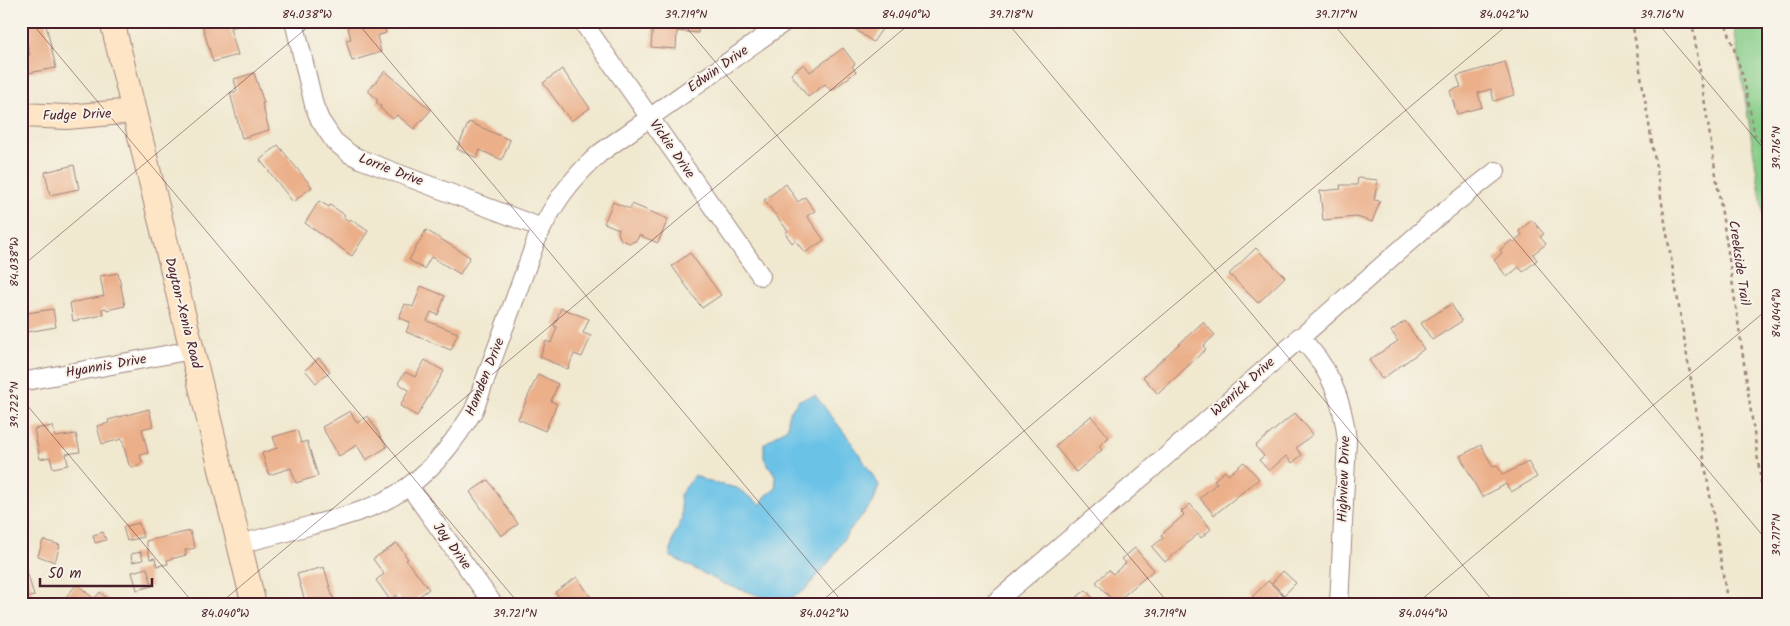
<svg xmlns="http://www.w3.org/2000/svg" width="1790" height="626" viewBox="0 0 1790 626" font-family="Kalam,sans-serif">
	<rect width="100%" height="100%" fill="#f7f3e8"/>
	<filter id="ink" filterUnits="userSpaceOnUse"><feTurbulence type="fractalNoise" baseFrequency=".02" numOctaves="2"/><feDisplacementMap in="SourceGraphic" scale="10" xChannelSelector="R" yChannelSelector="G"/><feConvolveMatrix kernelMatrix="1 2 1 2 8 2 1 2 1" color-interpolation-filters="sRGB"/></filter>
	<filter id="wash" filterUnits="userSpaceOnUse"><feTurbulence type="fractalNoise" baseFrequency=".0096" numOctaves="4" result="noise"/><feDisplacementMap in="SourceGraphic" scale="20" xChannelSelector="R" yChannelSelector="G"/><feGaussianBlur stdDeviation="1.12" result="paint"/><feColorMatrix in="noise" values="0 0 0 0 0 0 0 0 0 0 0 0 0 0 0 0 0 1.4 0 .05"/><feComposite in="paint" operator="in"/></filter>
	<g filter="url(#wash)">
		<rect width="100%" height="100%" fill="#f0e8cf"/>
		<!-- green -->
		<path fill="#86cd88" stroke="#68765a" d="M1733,21H1769V251Z"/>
		<!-- water -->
		<path fill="#6ac2e7" stroke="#5a7089" d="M815,395L850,440L879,485L873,503L849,531L829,562L805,590L786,602L763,597L724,584L670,556L674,536L682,519L680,495L695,475L706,481L737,488L761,505L765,497L776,488L775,475L764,458V444L788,427V415L799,400Z"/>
		<g id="blocks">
			<!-- building -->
			<path fill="#ebaf89" d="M28,21H45L56,68L28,73L29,74L21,76V54L24,53L25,56L30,55L22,23Z
				M201,21H249V23L230,28L238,55L213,62Z
				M346,21H383L386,33L377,36L381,52L352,61L346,40L351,39Z
				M653,21H699L698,33L677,31L676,49L651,47Z
				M850,21H877L884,26L873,42L848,24Z
				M843,48L855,64L852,66L856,72L831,91L825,84L808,97L791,74L804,64L810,72Z
				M1505,62L1514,95L1494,101L1491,89L1478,93L1482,107L1457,114L1450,91L1461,87L1457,76Z
				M562,69L590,108L571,121L543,83Z
				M385,71L431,110L414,129L397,115L393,119L380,108L381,106L376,102L378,100L368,91Z
				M254,73L264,103H262L269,130L242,138L230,93L237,91L234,79Z
				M469,122L510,140L502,160L480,150L477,158L457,149Z
				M278,145L312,187L293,202L260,160Z
				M74,165L79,189L50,195L45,172Z
				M1358,178L1378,180L1374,200L1380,201L1372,222L1357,217L1323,220L1320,191L1341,189L1340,185H1357Z
				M786,184L798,202L805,197L815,211L807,216L824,240L805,253L795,240L792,243L785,233L788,231L764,200Z
				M319,201L329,207L330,205L345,215L343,217L349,221L350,219L368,231L352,256L305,223Z
				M613,202L630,209L632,204L668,219L658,243L639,235L637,240L630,243L621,240L618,233L619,229L604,223Z
				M1532,220L1544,234L1540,237L1546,244L1533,254L1537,260L1523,272L1519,267L1507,277L1494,260L1502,253L1500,250L1512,240L1514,242L1522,235L1519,231Z
				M426,230L470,257L460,274L431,257L424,269L409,260Z
				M1256,248L1285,277L1258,303L1229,274Z
				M690,253L721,295L702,308L672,266Z
				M118,273L125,306L107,310L106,308L102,309L103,315L73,321L70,303L104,296L100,276Z
				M421,286L445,296L438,315L431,312L427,321L458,333L451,350L406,332L410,322L399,318L405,304L413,307Z
				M1451,304L1462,321L1432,340L1421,323Z
				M561,308L589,319L583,333L591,336L582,357L574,354L568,369L540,357L546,341L551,343L557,327L554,326Z
				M53,309L56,327L21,333V314Z
				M1405,321L1424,349L1382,379L1369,360L1398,341L1391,331Z
				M1203,322L1215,335L1203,346L1206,349L1158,394L1143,377Z
				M319,358L330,371L316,383L305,370Z
				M425,360L444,371L417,416L400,406L409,390L398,383L405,372L415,377Z
				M538,374L558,384L551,401L557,404L545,431L518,419Z
				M149,409L153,426L142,429L148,453L140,455L142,462L139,466L132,467L129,465L122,439L102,444L97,426L109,423L108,420Z
				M350,411L357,423L368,416L387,447L366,460L357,445L339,456L322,427Z
				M1295,413L1313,434L1296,448L1302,455L1292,463L1286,456L1269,471L1259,460L1264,456L1255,446Z
				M1091,416L1109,437L1099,446L1102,450L1076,472L1055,446Z
				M53,426L55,437L76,434L80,452L66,454L68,465L53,468L50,457L40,459L34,429Z
				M297,430L301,443L307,441L318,476L296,483L291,468L269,475L262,453L277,448L273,437Z
				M1481,445L1493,467L1497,465L1503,475L1528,462L1537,477L1511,492L1506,484L1482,497L1460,456Z
				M1244,462L1259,479L1214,515L1200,498L1217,483L1214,480L1225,471L1228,475Z
				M488,480L518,524L501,536L470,492Z
				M1190,504L1211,529L1201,538L1198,534L1165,562L1152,547L1163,538L1161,535L1184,515L1181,512Z
				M139,523L143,537L127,541L123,527Z
				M190,531L195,548L185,550L186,555L167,560L168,564L157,566L155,558L150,559L146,541Z
				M103,532L106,540L95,543L93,535Z
				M43,540L60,545L55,562L38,556Z
				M397,543L408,559L406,560L429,589L407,605H403L397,595L390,600L376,580L384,574L373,559Z
				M1135,548L1154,570L1115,603L1096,582L1109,570L1113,574L1126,563L1122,559Z
				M141,552L143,560L132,562L131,554Z
				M324,567L335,605H306L297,574Z
				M147,568L152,586L137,590L132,572Z
				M27,571L34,596L21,599V573Z
				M1283,571L1296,583L1284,595L1272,583Z
				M577,577L596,605H565L555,592Z
				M1268,581L1285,597L1277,605H1252L1253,596Z
				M77,584L94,599L100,592L111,602L109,605H59Z
				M1086,590L1098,605H1076L1072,601Z"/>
		</g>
	</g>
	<g filter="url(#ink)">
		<use href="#blocks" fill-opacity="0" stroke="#9d847d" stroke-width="1"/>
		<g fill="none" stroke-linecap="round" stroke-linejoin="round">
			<defs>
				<path id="street" d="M294,21L314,105L320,120L334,141L350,154L360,159L542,228
					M582,21L761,276
					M1299,337C1328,364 1343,400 1347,440L1339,605
					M21,382L192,350
					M409,486L494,605
					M239,544C263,538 288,532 312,525C347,516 382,507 410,485C437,465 456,439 474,410L536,241C552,205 570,180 600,153L786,21
					M992,605L1147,473L1435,219L1496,171"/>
				<path id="secondary" d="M112,21L254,605
					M21,115L67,117L134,111"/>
			</defs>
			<!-- street casing -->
			<use href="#street" stroke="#9d847d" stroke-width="20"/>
			<!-- secondary casing -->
			<use href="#secondary" stroke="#9d847d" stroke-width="26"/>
			<!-- path -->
			<path stroke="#9d847d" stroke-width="2.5" stroke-dasharray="4 4" stroke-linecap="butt" d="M1632,21L1728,605
				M1692,21L1728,252L1769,537
				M1719,21L1727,27L1744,80L1755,136L1769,146"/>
			<!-- street -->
			<use href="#street" stroke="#fff" stroke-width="18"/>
			<!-- secondary -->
			<use href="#secondary" stroke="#fde5c5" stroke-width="24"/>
		</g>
	</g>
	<!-- ticks -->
	<path fill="none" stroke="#4a1f2b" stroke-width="1" stroke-opacity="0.45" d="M30,21L520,605M356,21L845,605M681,21L1170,605M1006,21L1496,605M1331,21L1769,543M1656,21L1769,155M21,267L315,21M21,398L195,605M218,605L913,21M817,605L1512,21M1415,605L1769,308"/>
	<g text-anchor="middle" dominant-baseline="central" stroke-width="4" stroke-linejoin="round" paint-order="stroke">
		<!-- street labels -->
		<g font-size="14" fill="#4a1f2b" stroke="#f7f3e8">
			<text transform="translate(718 69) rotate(-35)">Edwin Drive</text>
			<text transform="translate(77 115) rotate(-2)">Fudge Drive</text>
			<text transform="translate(672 149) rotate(55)">Vickie Drive</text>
			<text transform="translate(391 170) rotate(21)">Lorrie Drive</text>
			<text transform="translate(1739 263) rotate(82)">Creekside Trail</text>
			<text transform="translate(183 313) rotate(76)">Dayton-Xenia Road</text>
			<text transform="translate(106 366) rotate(-10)">Hyannis Drive</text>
			<text transform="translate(485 377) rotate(-68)">Hamden Drive</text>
			<text transform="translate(1243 387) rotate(-42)">Wenrick Drive</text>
			<text transform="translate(1344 479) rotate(-88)">Highview Drive</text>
			<text transform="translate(452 546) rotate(54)">Joy Drive</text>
		</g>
	</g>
	<!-- margin -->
	<rect width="1790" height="626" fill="none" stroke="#f7f3e8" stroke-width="55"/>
	<!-- scale -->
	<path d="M40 578v8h112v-8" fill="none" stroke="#4a1f2b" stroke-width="2.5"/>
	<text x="48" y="578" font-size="15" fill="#4a1f2b" stroke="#f7f3e8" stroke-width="4" paint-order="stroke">50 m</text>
	<rect x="28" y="28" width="1734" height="570" fill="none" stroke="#4a1f2b" stroke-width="2"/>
	<g font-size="12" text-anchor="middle" fill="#4a1f2b">
		<text x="307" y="18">84.038°W</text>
		<text x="686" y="18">39.719°N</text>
		<text x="906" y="18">84.040°W</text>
		<text x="1011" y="18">39.718°N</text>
		<text x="1336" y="18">39.717°N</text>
		<text x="1504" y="18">84.042°W</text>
		<text x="1662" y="18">39.716°N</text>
		<text transform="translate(1776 148) rotate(-90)" y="4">39.716°N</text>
		<text transform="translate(14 262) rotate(-90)" y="4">84.038°W</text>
		<text transform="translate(1776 313) rotate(-90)" y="4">84.044°W</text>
		<text transform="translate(14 405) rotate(-90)" y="4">39.722°N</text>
		<text transform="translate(1776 535) rotate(-90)" y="4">39.717°N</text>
		<text x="225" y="617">84.040°W</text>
		<text x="515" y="617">39.721°N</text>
		<text x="824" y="617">84.042°W</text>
		<text x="1165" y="617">39.719°N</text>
		<text x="1423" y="617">84.044°W</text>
	</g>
</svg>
